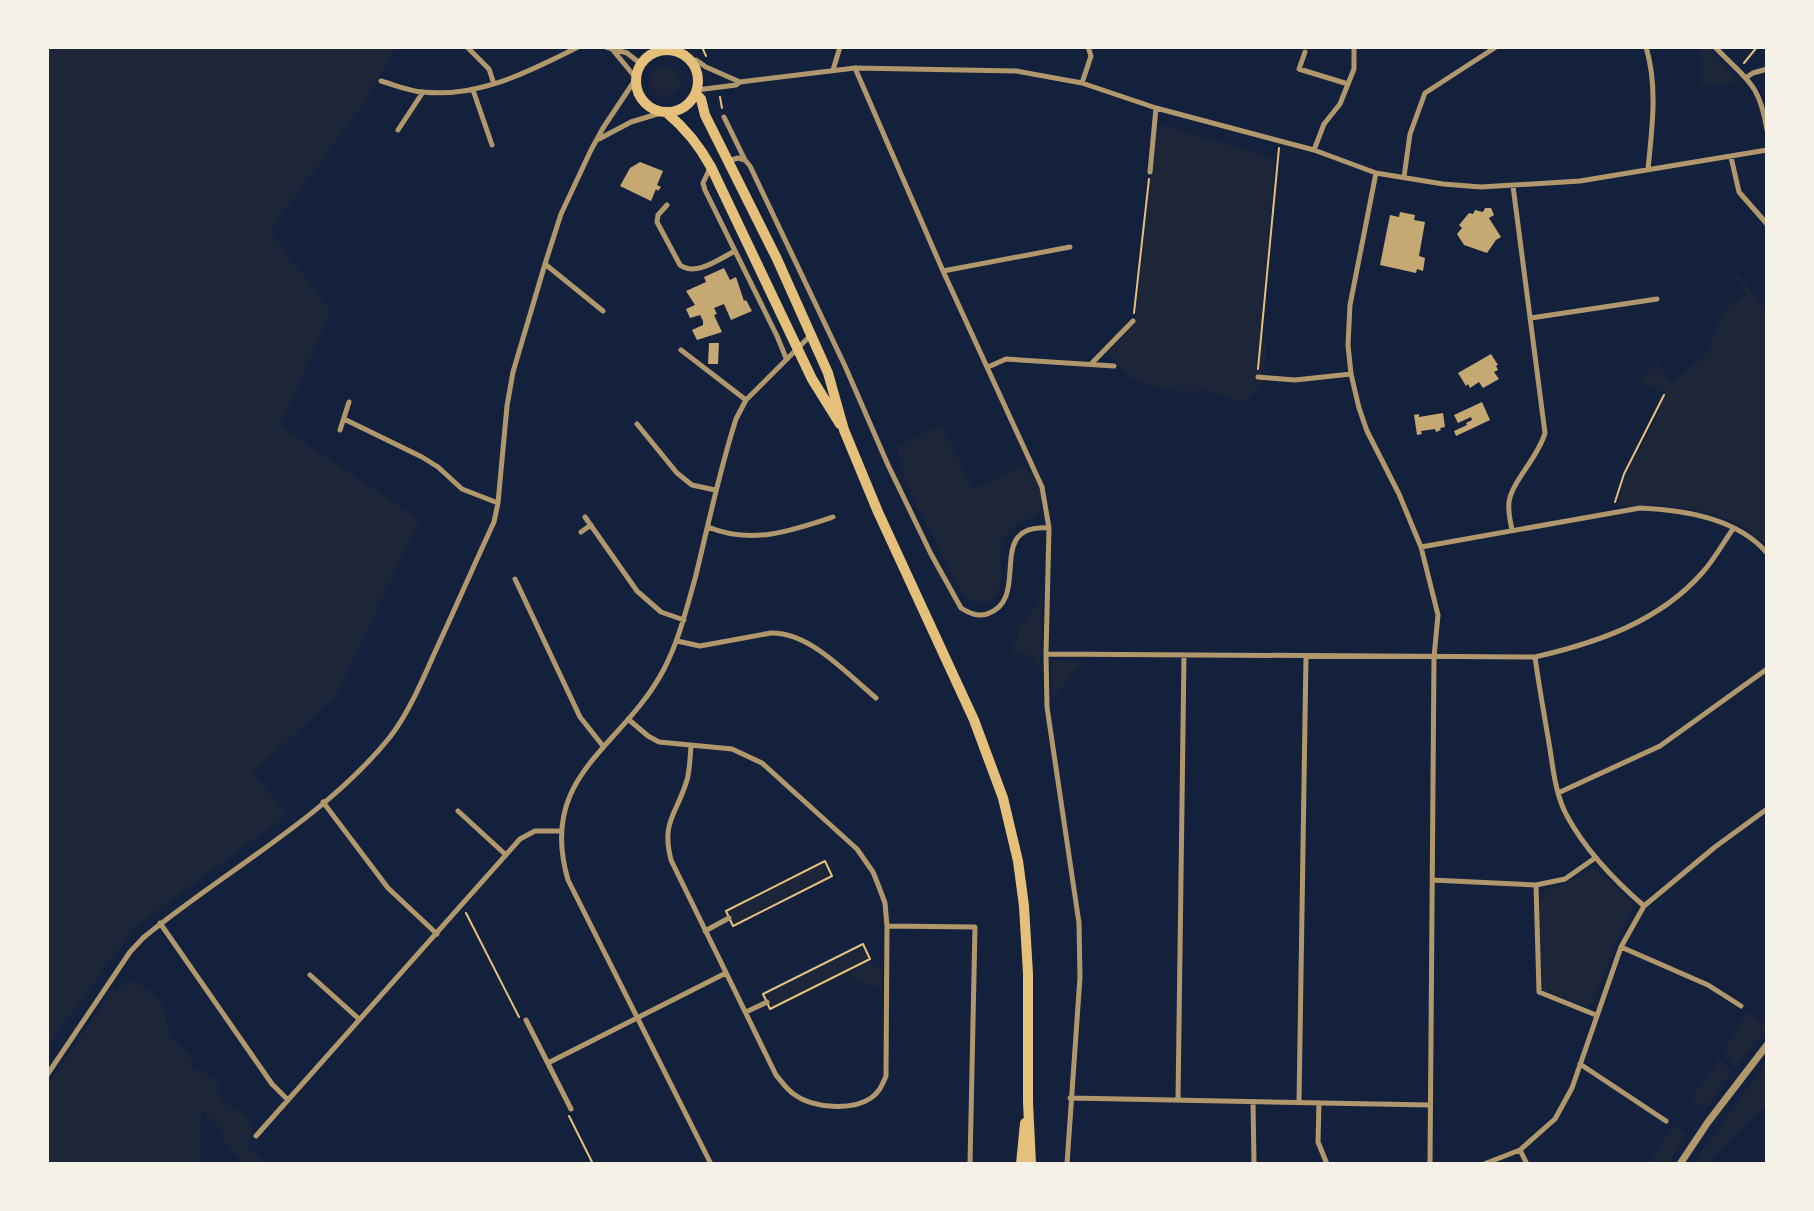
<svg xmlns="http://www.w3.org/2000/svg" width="1814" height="1211" viewBox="0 0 1814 1211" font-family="'Work Sans',sans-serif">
	<rect width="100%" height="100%" fill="#14213d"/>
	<!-- green -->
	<path fill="#1d2539" d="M47,47H395L370,95L270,231L331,311L281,426L420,520L335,698L253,772L287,815L136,926L47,1047Z
		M1701,47H1708L1741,83L1701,87Z
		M650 81a15 15 0 1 1 30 0a15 15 0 1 1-30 0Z
		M1167,126L1275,159L1260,334C1268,343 1267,353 1265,364C1262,378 1265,389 1251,397C1235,407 1220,391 1204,390C1199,390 1193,392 1188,391C1154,391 1126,383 1109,353L1113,346L1126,334V325L1130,320L1135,321L1155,133L1160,127Z
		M1738,274L1767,314V546C1730,508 1667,501 1617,507L1624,479L1655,421L1666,394L1639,381L1657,363L1671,382L1705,356L1724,311L1746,294L1735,277Z
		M942,424L973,489L1023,466L1042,487L1040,512C1030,520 1016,523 1008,533C990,554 1014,588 987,603L970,601L963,595L909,491L896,447Z
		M1042,597L1040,669C1033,658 1030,651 1015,654L1010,647L1018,637L1017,626L1025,621Z
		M1051,660L1082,662L1053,698Z
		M824,863L830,875L734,923L728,912Z
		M1592,869L1597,870L1631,901L1633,907L1615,944L1593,1004L1586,1006L1539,989L1540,898L1545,890L1565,884Z
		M862,947L868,958L771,1007L765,995Z
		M870,962L881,970V990L846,975Z
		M129,981C145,986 162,996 165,1014C167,1022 166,1029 171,1036C176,1044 185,1048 191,1056V1067C198,1074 210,1071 216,1079C221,1085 219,1094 222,1101C234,1109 251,1115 254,1129L249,1137L247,1152L252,1150L270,1164H245L225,1142L216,1123L201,1111C202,1128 200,1146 200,1164H47V1086L113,988L117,993L118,988Z
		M1747,1012L1767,1026V1029L1735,1068L1723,1052Z
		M1720,1058L1731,1072L1705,1109L1691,1099Z
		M1767,1061V1104L1708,1164H1693Z
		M1673,1125L1687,1135L1668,1164H1649Z"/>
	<!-- building -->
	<path fill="#c6a872" d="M640,162L663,171L657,185L661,187L658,191L656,189L651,201L620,186L630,168Z
		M1485,208H1491L1494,215L1489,218L1501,237L1496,240L1487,253L1464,245L1457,234L1462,228L1459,225L1469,213L1473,214L1475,210L1483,212Z
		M1400,212L1415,215L1414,220L1425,222L1419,256L1425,258L1423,271L1417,269L1416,273L1380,265L1390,215L1399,217Z
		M724,268L730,280L736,277L744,301L746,300L752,311L731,320L724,304L714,308L717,314L714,315L722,332L697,340L692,330L703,325V321L700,315L690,318L686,309L695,305L686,291L706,282L704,277Z
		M709,343H719L718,364H708Z
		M1491,354L1498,365L1496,366L1498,370L1494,372L1499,379L1483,388L1479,382L1470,388L1468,384L1466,386L1458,373Z
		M1482,402L1490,420L1456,436L1454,431L1467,425L1466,423L1472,420L1471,417L1458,423L1454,415Z
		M1443,413L1445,427L1440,428L1441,430L1436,432L1435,429L1421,431L1422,434L1417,435L1414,415L1419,414V417Z"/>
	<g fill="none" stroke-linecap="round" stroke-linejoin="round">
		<!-- path -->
		<path stroke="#e5c07b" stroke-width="2" d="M702,47L706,56
			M1744,63L1757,47
			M720,97L722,108
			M1134,313L1149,179
			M1258,369L1279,148
			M1615,502L1624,474L1664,395
			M825,861L832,876L733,926L726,911Z
			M466,913L519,1017
			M863,944L870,959L770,1009L763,994Z
			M569,1116L593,1164"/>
		<!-- minor -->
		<path stroke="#b1986c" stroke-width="5" d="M467,47L489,69L494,84
			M606,47L627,53L641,64
			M1646,47C1658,87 1652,128 1648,169
			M1715,47C1746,80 1759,81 1767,130
			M612,49L636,78
			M1305,52L1299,69L1348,84
			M690,60H696L706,67L740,82
			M855,68L943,271L1042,487L1049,528L1046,654L1047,707L1079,923L1080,977L1067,1164
			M833,70L840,47
			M1747,77L1753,73L1767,69
			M381,81C395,85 409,91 423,92C479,98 530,71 578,47
			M1082,83L1091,56L1088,47
			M473,90L492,145
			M697,90L736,85L740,82L855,68L1016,71L1082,83L1156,108L1314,150L1376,173L1443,184L1481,187L1580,181L1767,150
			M724,117L745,160
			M398,130L423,92
			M599,139L631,122L664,112
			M1314,150L1324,124L1340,104L1354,69V47
			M1731,157L1739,192L1767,224
			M728,161L738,158L745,160L750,166L845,366L888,465L931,554L961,608C969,613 977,617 987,614C1033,599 983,523 1049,528
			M710,168L703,183L705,190L777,336L786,358
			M1150,172L1156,108
			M1376,173L1350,305L1348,345L1351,374L1359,408L1367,431L1399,494L1421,547L1438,615L1434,657L1430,1164
			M1404,177L1410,134L1425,93L1496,47
			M667,205L658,215L657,222L680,265C696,277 719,259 735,251
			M545,264L603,311
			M943,271L1070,247
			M1531,318L1657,299
			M681,350L746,400
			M1092,363L1133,321
			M988,367L1006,359L1114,366
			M1258,377L1295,380L1351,374
			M344,419L422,457L438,467L462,489L498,503
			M637,424L677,473L692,485L715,490
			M340,430L349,402
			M585,517L637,591L661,612L684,620
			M708,527C751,545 791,531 833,517
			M1512,530C1510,521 1508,511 1509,502C1512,481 1538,458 1545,433L1513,186
			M581,532L591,525
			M1421,547L1640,508C1684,510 1737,518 1767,553
			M515,579L580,717L603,746
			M677,641L700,646L771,633C810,632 847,674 876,698
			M1046,654L1535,657C1596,643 1659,622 1702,573C1714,560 1723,543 1733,529
			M1535,657C1539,686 1544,714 1549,743C1553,767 1555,794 1567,816C1586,851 1614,880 1644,906
			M628,719L648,736L659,742L732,749L762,763L857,849L873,872L879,887L885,903L887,926L975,927L970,1164
			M691,746C690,757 690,769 687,780C677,814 661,821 671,860L776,1075C782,1082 787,1090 795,1095C813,1108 852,1111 871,1098C879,1093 882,1085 886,1076L887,926
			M1558,793L1660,746L1767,669
			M323,802L388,888L437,934
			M458,811L506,855
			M1432,880L1536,885L1565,879L1595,858
			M1536,885L1539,992L1596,1015
			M160,923L272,1084L288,1100
			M705,931L729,918
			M1621,947L1708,985L1741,1006
			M310,975L359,1019
			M746,1012L767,1002
			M526,1020L571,1109
			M548,1063L726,973
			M1580,1064L1666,1121
			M47,1075L130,952L143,938C223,872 325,818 390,737C409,712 422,681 435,652C455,609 474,565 494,522L498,503L507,406L513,372L545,264L561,214L591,150L603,128L635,80
			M1070,1098L1429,1105
			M1178,1100L1184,655
			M1253,1102L1254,1164
			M1299,1103L1306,656
			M1319,1103L1318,1142L1327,1164
			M256,1136L520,839L535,831H560
			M1520,1150L1527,1164
			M711,1164L568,880C537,774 623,748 664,669C679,640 686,610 695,579C708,526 719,472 736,419L746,400L811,335
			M1484,1164L1520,1150L1555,1119L1572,1088L1621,947L1644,906L1715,847L1767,809"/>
		<!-- tertiary -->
		<path stroke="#b1986c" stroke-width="7" d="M1680,1164L1708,1122L1767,1045"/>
		<!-- trunk -->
		<path stroke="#e5c07b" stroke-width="10" d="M636 81a31 31 0 1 1 62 0a31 31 0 1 1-62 0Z
			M696,94L701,99L705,115L777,259L828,373L844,430L878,512L974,720L1003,798L1018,861L1024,906L1028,974V1102L1031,1164
			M667,113C685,128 699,145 711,167L812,379L840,424
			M1021,1164L1025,1123"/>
	</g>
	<!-- border -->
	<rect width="1814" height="1211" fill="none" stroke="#f6f1e7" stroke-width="98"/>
</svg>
